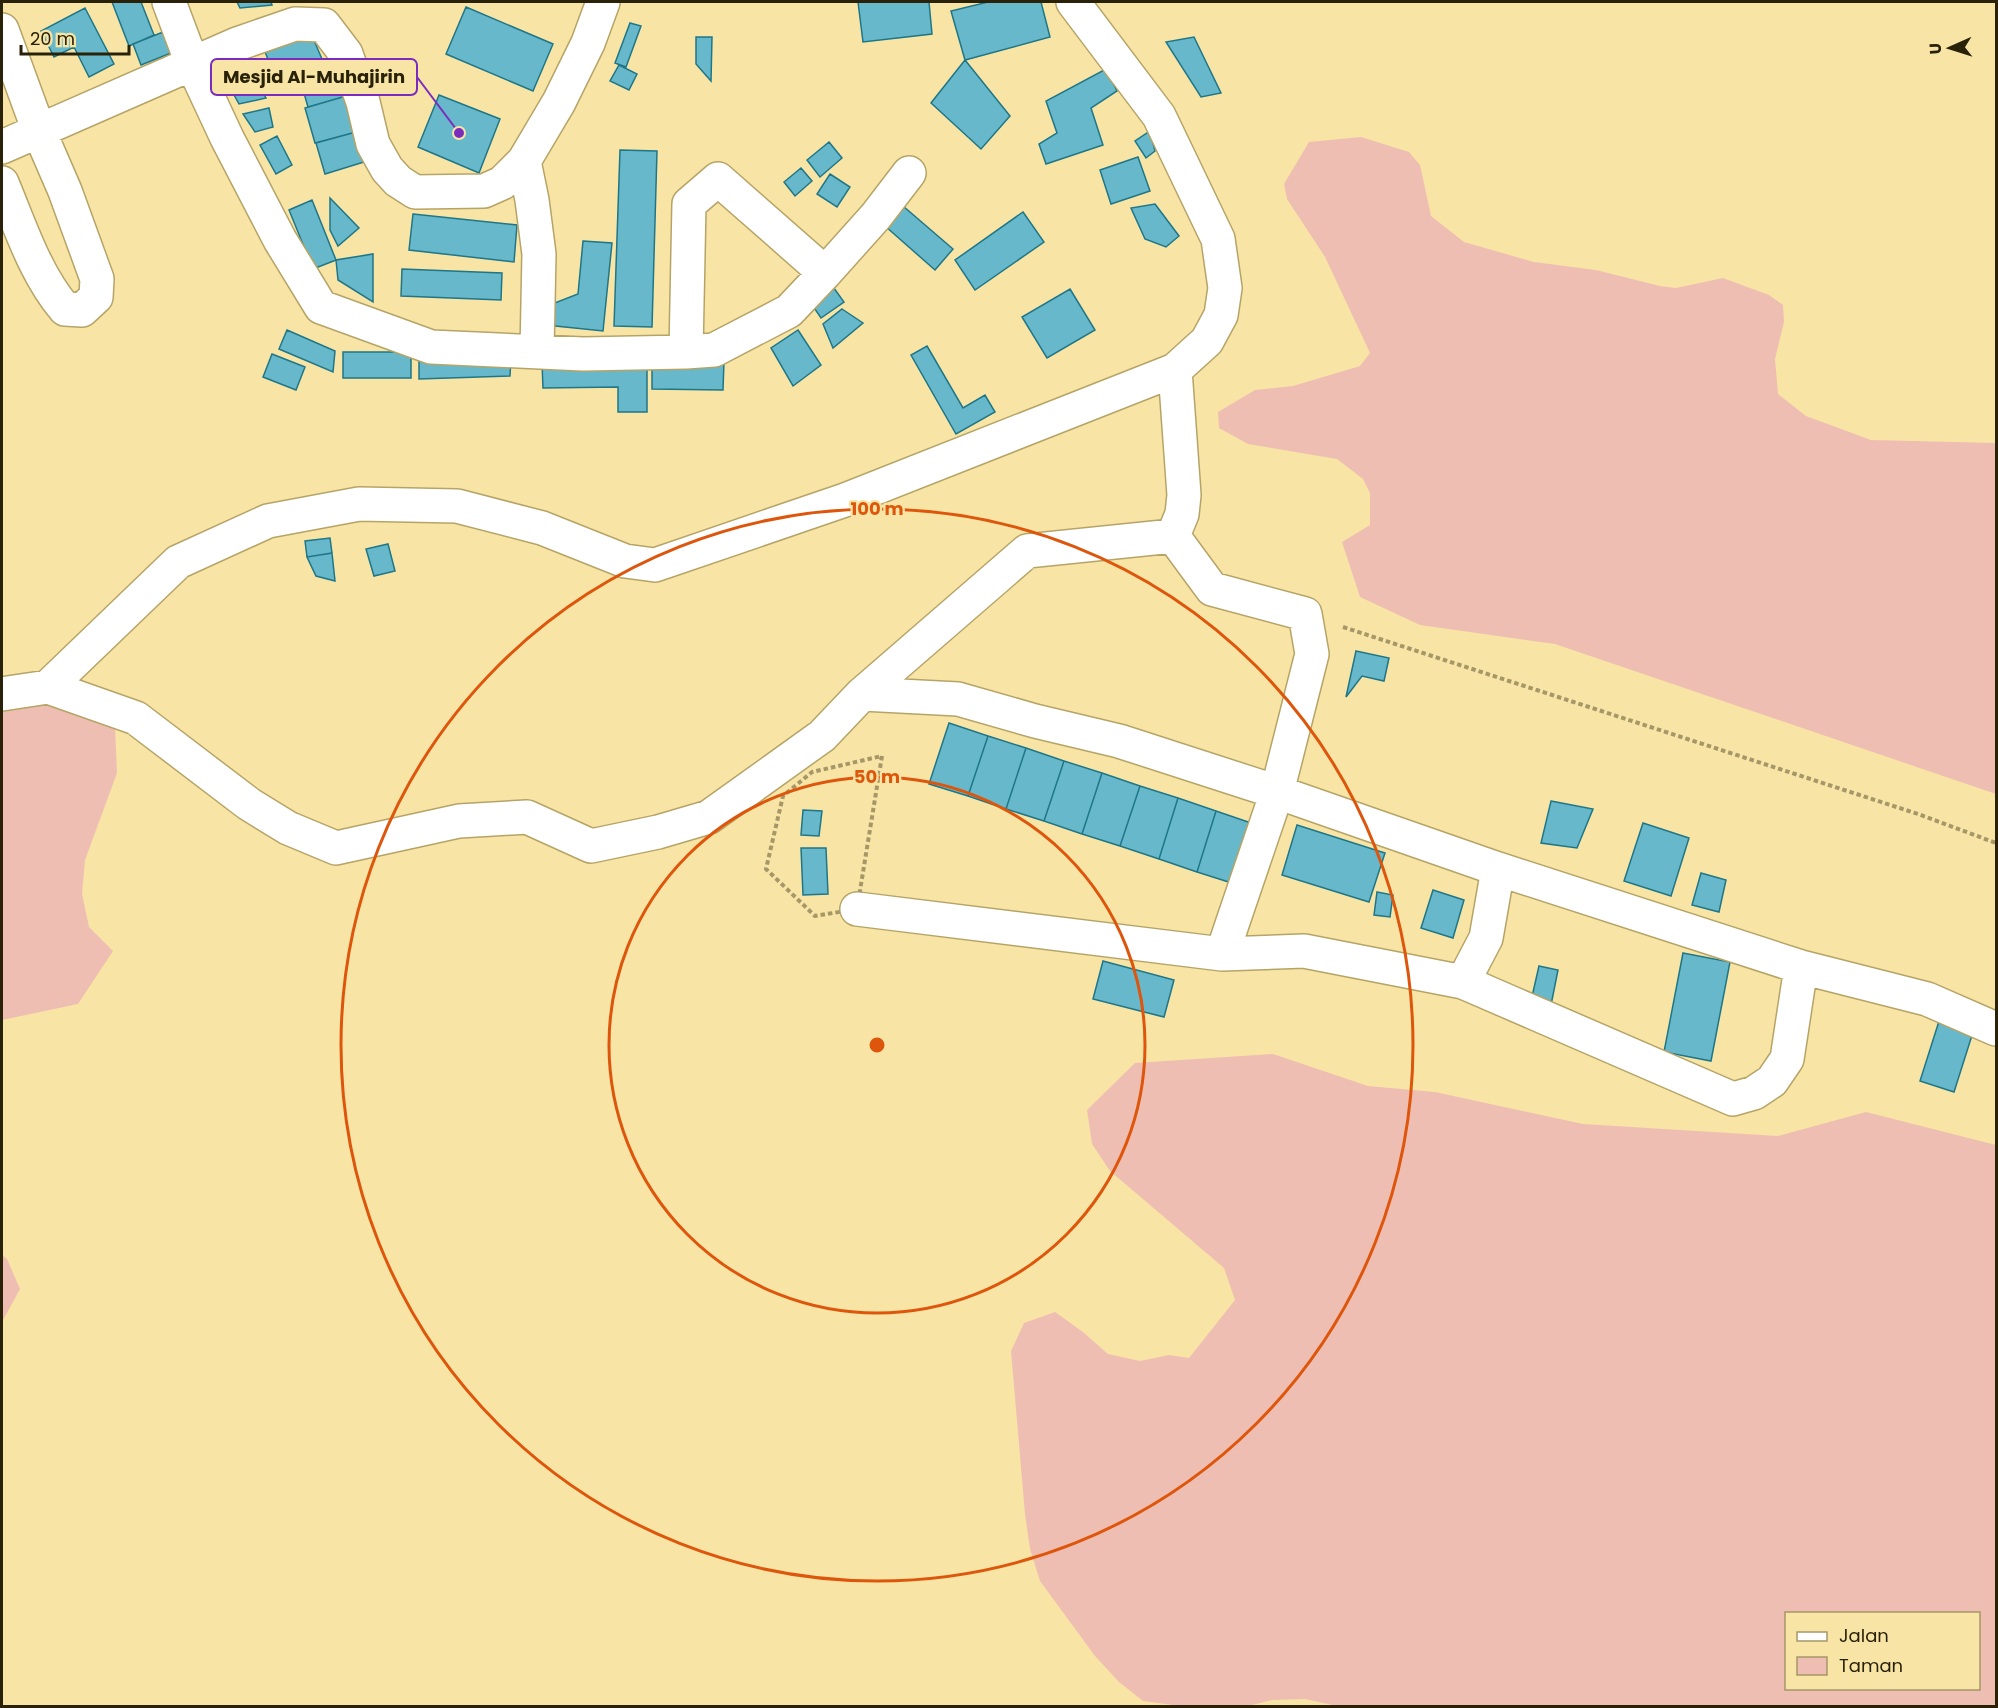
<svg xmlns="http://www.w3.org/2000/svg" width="1998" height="1708" viewBox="0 0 1998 1708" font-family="Poppins,sans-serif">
	<rect width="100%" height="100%" fill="#f8e5a6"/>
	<!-- green -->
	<path fill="#efbeb2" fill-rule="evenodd" d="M1361,137L1409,152L1420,165L1431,216L1464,242L1534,262L1596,270L1660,286L1676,288L1723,278L1769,295L1783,305L1784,322L1775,359L1778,394L1806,416L1871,440L1996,443V794L1555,644L1420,625L1360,597L1342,542L1370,525V493L1363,479L1337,459L1248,444L1219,428L1218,412L1255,390L1293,386L1360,366L1370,353L1325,257L1287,199L1284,184L1309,142Z
		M2,700L114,706L117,773L85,860L82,894L89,927L113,951L78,1004L2,1020Z
		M1273,1054L1368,1086L1435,1092L1583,1124L1778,1136L1866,1112L1996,1145V1706H1337L1305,1699L1272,1700L1248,1706H1180L1143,1701L1119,1682L1095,1656L1040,1581L1030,1549L1025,1514L1011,1351L1024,1323L1055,1312L1083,1332L1108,1354L1140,1361L1169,1355L1189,1358L1235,1300L1224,1268L1110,1171L1092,1144L1087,1110L1135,1063ZM1786,1614H1978V1688H1786Z
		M2,1255L7,1259L20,1289L2,1322Z"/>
	<!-- building -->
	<path fill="#67b8ca" stroke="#1f7687" stroke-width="1.5" d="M112,2H141L154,35L129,46Z
		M237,2H271L272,5L240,8Z
		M858,2H929L932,34L863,42Z
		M988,2H1041L1050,37L965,60L951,11Z
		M466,7L553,44L533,91L446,54Z
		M85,8L114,64L89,77L74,47L54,57L41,31Z
		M630,23L641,26L626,67L615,63Z
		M310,31L322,59L275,78L264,49Z
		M163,32L171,53L141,65L133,44Z
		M696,37H712L711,81L696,64Z
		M1194,37L1221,93L1201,97L1166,42Z
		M241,54L266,98L239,104L218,66Z
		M965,60L1010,116L981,149L931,103Z
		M337,65L346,96L308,107L299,76Z
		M619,65L637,74L629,90L610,81Z
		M1106,69L1117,91L1091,108L1103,145L1046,164L1039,144L1057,133L1046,101Z
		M439,95L500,119L479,173L418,147Z
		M346,96L356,132L315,143L305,108Z
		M269,108L273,127L255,132L243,114Z
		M1150,131L1155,151L1146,158L1135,141Z
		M356,132L364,162L325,174L316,143Z
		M277,136L292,165L276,174L260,145Z
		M829,142L842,158L820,177L807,160Z
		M620,150L657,151L652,327L614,326Z
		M1138,157L1150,191L1111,204L1100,170Z
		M801,168L812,181L795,196L784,182Z
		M830,174L850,187L837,207L817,194Z
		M330,198L359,228L338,246L330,230Z
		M312,200L336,260L313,269L289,210Z
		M1155,204L1179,236L1166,247L1145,239L1131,208Z
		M903,206L953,249L935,270L885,226Z
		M1023,212L1044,242L975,290L955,260Z
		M413,214L517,225L514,262L409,250Z
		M583,241L612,243L603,331L546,325L547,306L578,294Z
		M373,254V302L338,280L336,260Z
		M402,269L502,273L501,300L401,296Z
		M831,284L844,302L821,318L808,299Z
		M1070,289L1095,330L1047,358L1022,317Z
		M842,309L863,323L833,348L823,324Z
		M287,330L335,351L333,372L279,349Z
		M798,330L821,365L793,386L771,348Z
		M927,346L963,408L985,395L995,412L956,434L911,355Z
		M343,352H411V378H343Z
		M272,354L305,367L296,390L263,377Z
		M511,356L510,376L419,379V357Z
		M652,359L724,361L723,390L652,389Z
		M647,362V412H618V387L543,388L542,363Z
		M330,538L332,553L307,557L305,541Z
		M388,544L395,571L374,576L366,549Z
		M332,553L335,581L316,576L307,557Z
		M1356,651L1389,658L1384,681L1362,676L1346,697Z
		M949,723L988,736L968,796L929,784Z
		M988,736L1026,748L1006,809L968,796Z
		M1026,748L1064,761L1044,821L1006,809Z
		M1064,761L1102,773L1082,834L1044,821Z
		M1102,773L1140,786L1120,846L1082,834Z
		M1140,786L1178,798L1159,859L1120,846Z
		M1178,798L1216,811L1197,872L1159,859Z
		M1551,801L1593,809L1577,848L1541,843Z
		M803,810L822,811L819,836L801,835Z
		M1216,811L1254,824L1235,884L1197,872Z
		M1643,823L1689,838L1671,896L1624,881Z
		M1297,825L1385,853L1369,902L1282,875Z
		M801,848H826L828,894L803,895Z
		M1701,873L1726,880L1719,912L1692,905Z
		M1433,890L1464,900L1453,938L1421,928Z
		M1377,892L1393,895L1390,917L1374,915Z
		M1683,953L1730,962L1711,1061L1664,1052Z
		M1103,961L1174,980L1164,1017L1093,999Z
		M1539,966L1558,970L1551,1005L1531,1001Z
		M1940,1018L1974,1029L1954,1092L1920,1081Z"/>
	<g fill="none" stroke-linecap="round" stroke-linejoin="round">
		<defs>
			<path id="minor" d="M169,2L192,63L227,138L280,240L321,307L431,347L583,354L686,352L714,350L789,311L825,273L876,216L909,173
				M1073,2L1159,116L1218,239L1225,288L1221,315L1207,341L1175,370L1184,495L1182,514L1173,536
				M2,30L39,131L65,191L97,279L96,297L82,310L65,309C35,274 20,226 2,183
				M2,147L237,44L295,24L324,25L346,54L363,102L373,144L387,169L398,181L415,192L484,191L502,183L524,161L559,102L588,43L603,2
				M524,161L532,200L539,254L537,351
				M686,352L689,204L718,179L825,273
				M48,687L178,562L268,521L359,504L457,506L542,528L625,561L655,565L845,500L1175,370
				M2,694L48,687L136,718L249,804L288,828L336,848L459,821L527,817L591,846L658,832L709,817L822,736L862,694L1027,551L1173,536
				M862,694L958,699L1035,721L1119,741L1277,792L1498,869L1486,938L1463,982L1304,951L1222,954L1277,792L1312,654L1305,614L1212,589L1173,536
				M1498,869L1801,967L1927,999L1996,1029
				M857,909L1222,954
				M1463,982L1733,1099L1754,1093L1772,1081L1787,1059L1801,967"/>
		</defs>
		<!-- minor casing -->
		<use href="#minor" stroke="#b6a467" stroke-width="36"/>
		<!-- path -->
		<path stroke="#a59767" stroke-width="4" stroke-dasharray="4.5 3" stroke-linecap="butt" d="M1343,627L1918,814L1996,843
			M882,756L857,909L815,916L766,869L783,796L812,772Z"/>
		<!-- minor -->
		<use href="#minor" stroke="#fff" stroke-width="33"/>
	</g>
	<!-- distance rings -->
	<g fill="none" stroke="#de560c" stroke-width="3">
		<circle cx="877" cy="1045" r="268"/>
		<circle cx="877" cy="1045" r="536"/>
	</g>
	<circle cx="877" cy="1045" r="9" fill="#de560c" stroke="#f8e5a6" stroke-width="3"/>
	<g font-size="18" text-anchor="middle" font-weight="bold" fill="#de560c" stroke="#f8e5a6" stroke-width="4.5" stroke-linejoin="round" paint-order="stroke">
		<text x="877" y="515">100 m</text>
		<text x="877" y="783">50 m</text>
	</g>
	<!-- callouts -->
	<path fill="none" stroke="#7b2cbf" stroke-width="2" d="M459 133L417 77"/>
	<circle fill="#7b2cbf" stroke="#f8e5a6" stroke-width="2" cx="459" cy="133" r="6"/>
	<rect fill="#f8e5a6" stroke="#7b2cbf" stroke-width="2" x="211" y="59" width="206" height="36" rx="6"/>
	<g font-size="18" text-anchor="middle" font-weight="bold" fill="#292209">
		<text x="314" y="83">Mesjid Al-Muhajirin</text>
	</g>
	<!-- border -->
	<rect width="1998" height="1708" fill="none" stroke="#292209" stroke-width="6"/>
	<!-- legend -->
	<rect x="1785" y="1612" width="195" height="78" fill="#f8e5a6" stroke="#a59767" stroke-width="1.5"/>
	<rect x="1797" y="1632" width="30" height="9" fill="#ffffff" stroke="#a59767" stroke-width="1.5"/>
	<text x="1839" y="1642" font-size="18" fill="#292209">Jalan</text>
	<rect x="1797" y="1657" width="30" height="18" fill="#efbeb2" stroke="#a59767" stroke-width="1.5"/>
	<text x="1839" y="1672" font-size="18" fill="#292209">Taman</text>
	<!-- north arrow -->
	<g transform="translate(1950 48) rotate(267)" stroke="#f8e5a6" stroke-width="4.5" paint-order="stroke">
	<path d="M0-4.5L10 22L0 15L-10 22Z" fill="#292209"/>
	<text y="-9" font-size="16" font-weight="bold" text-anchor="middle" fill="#292209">U</text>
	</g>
	<!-- scale -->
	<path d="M21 45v9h108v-9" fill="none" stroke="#292209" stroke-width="3"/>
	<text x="30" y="45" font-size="18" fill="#292209" stroke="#f8e5a6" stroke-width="4.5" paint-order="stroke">20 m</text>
</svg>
